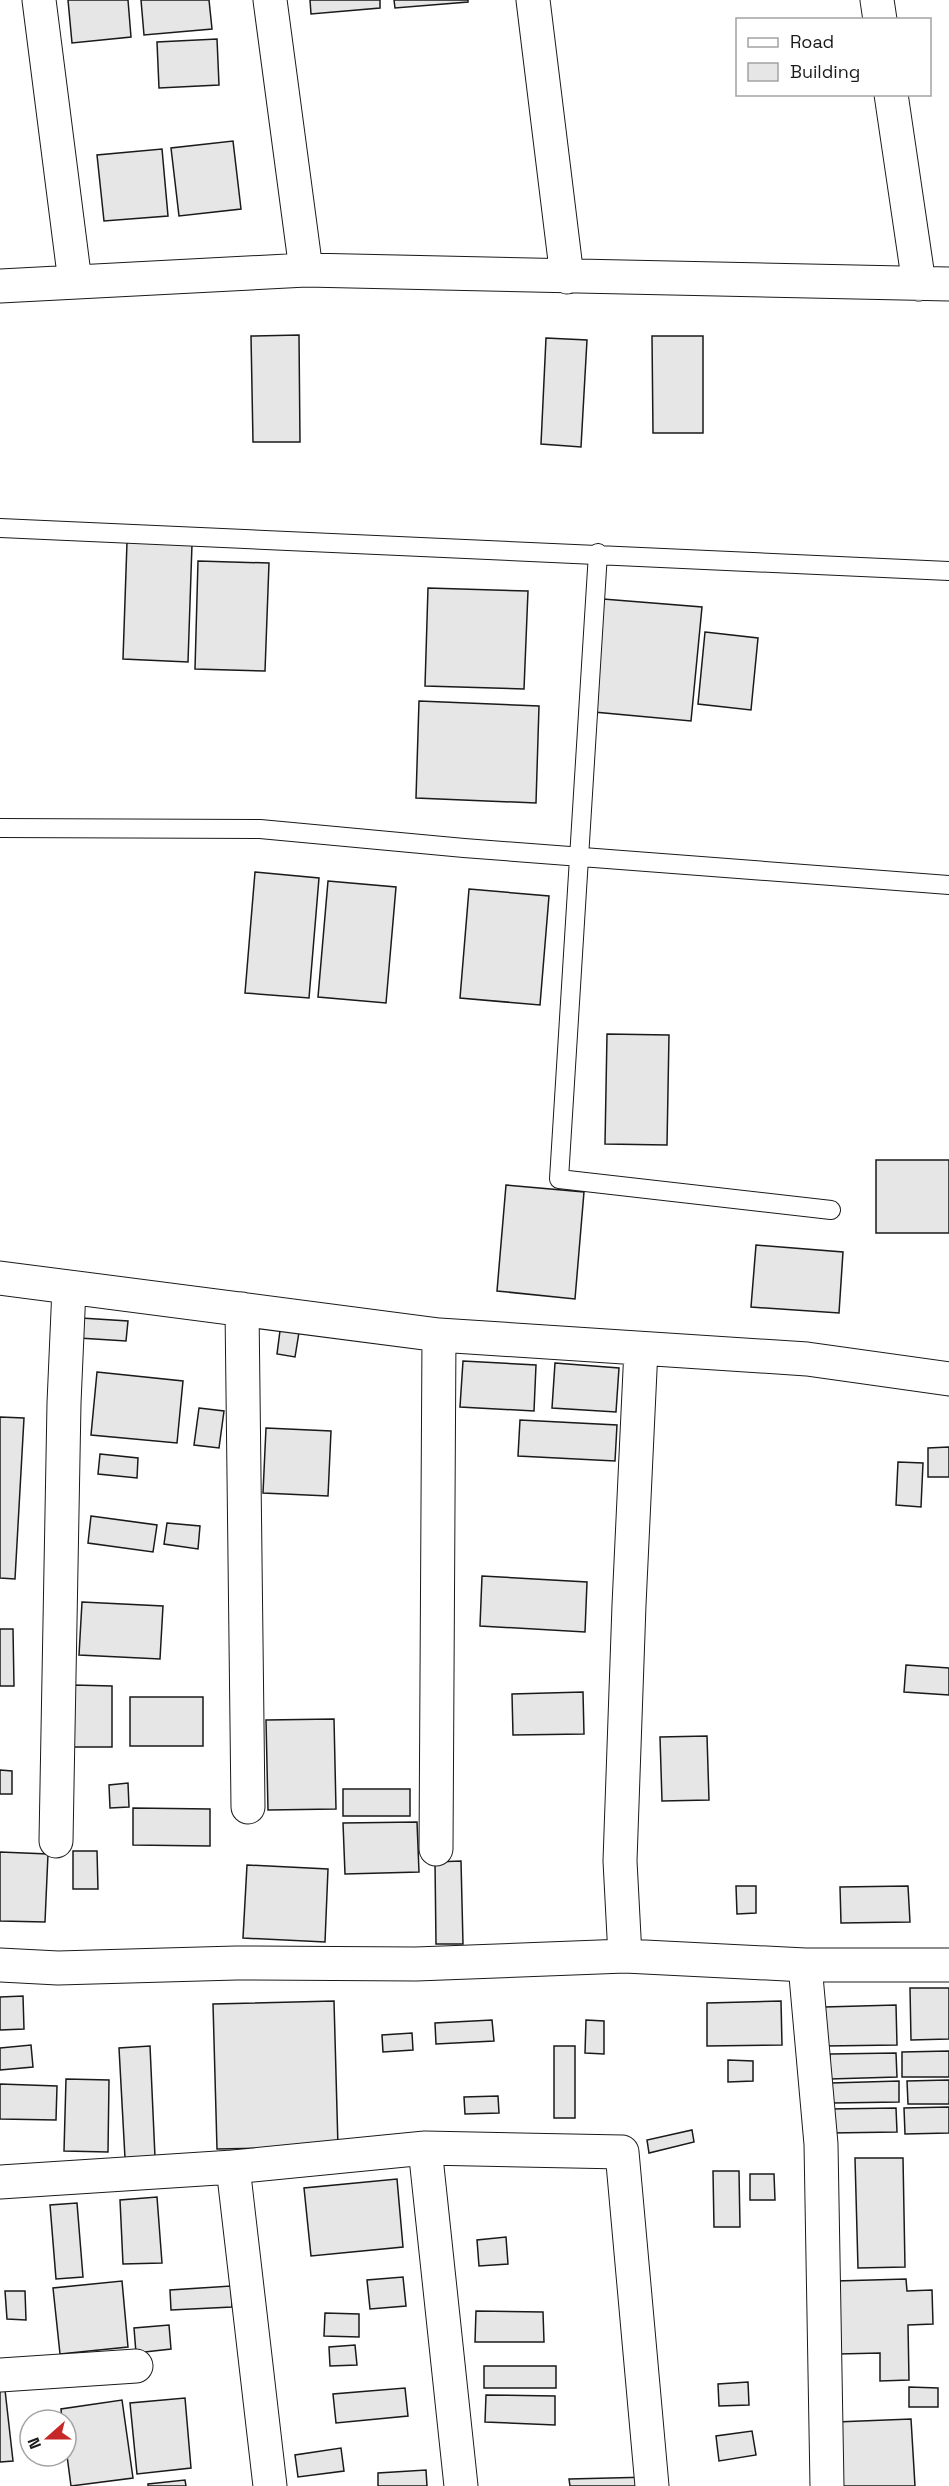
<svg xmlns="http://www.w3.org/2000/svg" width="949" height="2486" viewBox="0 0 949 2486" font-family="'Space Grotesk',sans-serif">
	<rect width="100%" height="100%" fill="#fff"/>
	<!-- building -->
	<path fill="#e6e6e6" stroke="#1a1a1a" stroke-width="1.5" d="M68,0H128L131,37L72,43Z
		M141,0H209L212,29L144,35Z
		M310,0H380V8L311,14Z
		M394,0H468V2L395,8Z
		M217,39L219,85L159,88L157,42Z
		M233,141L241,209L179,216L171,148Z
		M162,149L168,216L104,221L97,155Z
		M299,335L300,442H253L251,336Z
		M652,336H703V433H653Z
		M546,338L587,340L581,447L541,444Z
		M127,542L192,544L188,662L123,659Z
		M198,561L269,563L265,671L195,669Z
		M428,588L528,591L524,689L425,686Z
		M603,599L702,607L691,721L594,712Z
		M705,632L758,638L751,710L698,704Z
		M419,701L539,706L536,803L416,798Z
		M255,872L319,878L309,998L245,993Z
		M328,881L396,887L386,1003L318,997Z
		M469,889L549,896L540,1005L460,998Z
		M607,1034L669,1035L667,1145L605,1144Z
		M876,1160H949V1233H876Z
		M506,1185L584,1192L575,1299L497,1291Z
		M756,1245L843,1252L839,1313L751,1307Z
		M81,1318L128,1321L126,1341L79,1338Z
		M281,1323L300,1326L295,1357L277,1354Z
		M463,1361L536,1365L534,1411L460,1407Z
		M555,1363L619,1368L616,1412L552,1408Z
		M97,1372L183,1381L177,1443L91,1435Z
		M199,1408L224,1411L219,1448L194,1445Z
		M0,1417L24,1418L15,1579L0,1578Z
		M520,1420L617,1425L615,1461L518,1456Z
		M266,1428L331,1431L328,1496L263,1493Z
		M949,1447V1477H928V1448Z
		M100,1454L138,1458L137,1478L98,1474Z
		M898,1462L923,1463L921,1507L896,1505Z
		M91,1516L157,1525L153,1552L88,1543Z
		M167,1523L200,1526L198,1549L164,1544Z
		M482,1576L587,1582L585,1632L480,1626Z
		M82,1602L163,1606L160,1659L79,1655Z
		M0,1629H13L14,1686H0Z
		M906,1665L949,1668V1695L904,1692Z
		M73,1685L112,1686V1747H73Z
		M583,1692L584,1734L513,1735L512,1694Z
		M130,1697H203V1746H130Z
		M334,1719L336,1809L268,1810L266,1720Z
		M707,1736L709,1800L662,1801L660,1737Z
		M0,1770L12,1771V1794H0Z
		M128,1783L129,1807L110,1808L109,1785Z
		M343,1789H410V1816H343Z
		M133,1808L210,1809V1846L133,1845Z
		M417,1822L419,1872L345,1874L343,1823Z
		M73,1851H97L98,1889H73Z
		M0,1852L48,1854L45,1922L0,1921Z
		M461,1861L463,1944H436L435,1862Z
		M247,1865L328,1869L325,1942L243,1938Z
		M736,1886H756V1913L737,1914Z
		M908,1886L910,1922L841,1923L840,1887Z
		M910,1988H949V2039L911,2040Z
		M23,1996L24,2029L0,2030V1997Z
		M334,2001L338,2147L217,2149L213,2004Z
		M781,2001L782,2045L707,2046V2003Z
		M896,2005L897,2045L825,2046L824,2007Z
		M492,2020L494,2041L436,2044L435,2023Z
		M586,2020L604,2021V2054L585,2053Z
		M412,2033L413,2050L383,2052L382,2035Z
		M31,2045L33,2067L0,2070V2048Z
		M150,2046L155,2157L125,2158L119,2048Z
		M554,2046H575V2118H554Z
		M949,2051V2077H902V2052Z
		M896,2053L897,2077L830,2079V2054Z
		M728,2060L753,2061V2081L728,2082Z
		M66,2079L109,2080L108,2152L64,2151Z
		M949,2080V2104H908L907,2081Z
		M899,2081V2102L832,2103L831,2083Z
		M0,2084L57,2086L56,2120L0,2119Z
		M498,2096L499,2113L465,2114L464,2097Z
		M949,2107V2133L905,2134L904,2108Z
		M896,2108L897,2132L830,2133L829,2109Z
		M692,2130L694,2142L649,2153L647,2140Z
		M855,2158H903L905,2267L858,2268Z
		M713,2171H739L740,2227H714Z
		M750,2174H774L775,2200H750Z
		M397,2179L403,2247L311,2256L304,2188Z
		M157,2197L162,2263L123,2264L120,2200Z
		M77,2203L83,2277L56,2279L50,2205Z
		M506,2237L508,2264L479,2266L477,2240Z
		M403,2277L406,2306L370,2309L367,2280Z
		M906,2279L907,2291L932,2290L933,2324L908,2325L909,2380L880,2381V2353L839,2354L836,2281Z
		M122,2281L128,2347L60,2354L53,2288Z
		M231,2286L232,2307L171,2310L170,2290Z
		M5,2291H25L26,2320L7,2319Z
		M476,2311L543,2312L544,2342H475Z
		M325,2313L359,2314V2337L324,2336Z
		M169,2325L171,2349L136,2353L134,2328Z
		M355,2345L357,2365L330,2366L329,2347Z
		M484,2366H556V2388H484Z
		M748,2382L749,2405L719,2406L718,2384Z
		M909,2387L938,2388V2407H909Z
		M405,2388L408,2416L336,2423L333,2394Z
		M0,2390H5L13,2461L0,2462Z
		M486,2395L555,2396V2425L485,2422Z
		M185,2398L191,2468L137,2474L130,2403Z
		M122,2400L133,2478L71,2486L66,2448V2420H62L61,2409Z
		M911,2419L915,2486H839L836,2422Z
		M752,2431L756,2455L719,2461L716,2436Z
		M341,2448L344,2471L298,2477L295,2455Z
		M426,2470L427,2486H378V2473Z
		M651,2477V2486H570L569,2479Z
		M185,2480L186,2486H148V2484Z"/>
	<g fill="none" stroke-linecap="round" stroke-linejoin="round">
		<defs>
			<path id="lane" d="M0,528L949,571
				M598,553L559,1179L831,1210
				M0,828L260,829L464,848L949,885"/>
			<path id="street" d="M39,0L75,282
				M270,0L306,270
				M533,0L567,277
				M877,0L880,20
				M891,94L919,284
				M0,286L306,270L949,284
				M0,1278L439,1335
				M242,1309L248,1807
				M56,1841L64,1403L69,1288
				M436,1849L439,1335L807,1359L949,1379
				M625,1956L620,1861L629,1605L641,1349
				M0,1965L58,1968L236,1963L416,1964L625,1956L805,1965H949
				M805,1965L821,2144L827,2486
				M425,2148L461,2486
				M233,2167L270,2486
				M0,2182L233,2167L425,2148L622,2152L652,2486
				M0,2375L136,2366"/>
		</defs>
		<!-- lane casing -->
		<use href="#lane" stroke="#1a1a1a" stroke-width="20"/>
		<!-- street casing -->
		<use href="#street" stroke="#1a1a1a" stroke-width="35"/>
		<!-- lane -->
		<use href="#lane" stroke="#fff" stroke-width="18"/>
		<!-- street -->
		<use href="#street" stroke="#fff" stroke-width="33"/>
	</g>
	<!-- legend -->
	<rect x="736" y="18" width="195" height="78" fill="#ffffff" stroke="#a3a3a3" stroke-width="1.5"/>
	<rect x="748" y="38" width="30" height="9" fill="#ffffff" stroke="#a3a3a3" stroke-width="1.5"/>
	<text x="790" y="48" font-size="18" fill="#1a1a1a">Road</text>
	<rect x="748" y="63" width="30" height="18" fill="#e6e6e6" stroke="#a3a3a3" stroke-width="1.5"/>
	<text x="790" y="78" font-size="18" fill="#1a1a1a">Building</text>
	<!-- north arrow -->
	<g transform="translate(48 2438) rotate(249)"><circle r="28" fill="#ffffff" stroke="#a3a3a3" stroke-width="1.5"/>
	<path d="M0-4.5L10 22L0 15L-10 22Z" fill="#c62828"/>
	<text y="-9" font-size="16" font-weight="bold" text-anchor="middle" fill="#1a1a1a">N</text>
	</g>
</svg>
